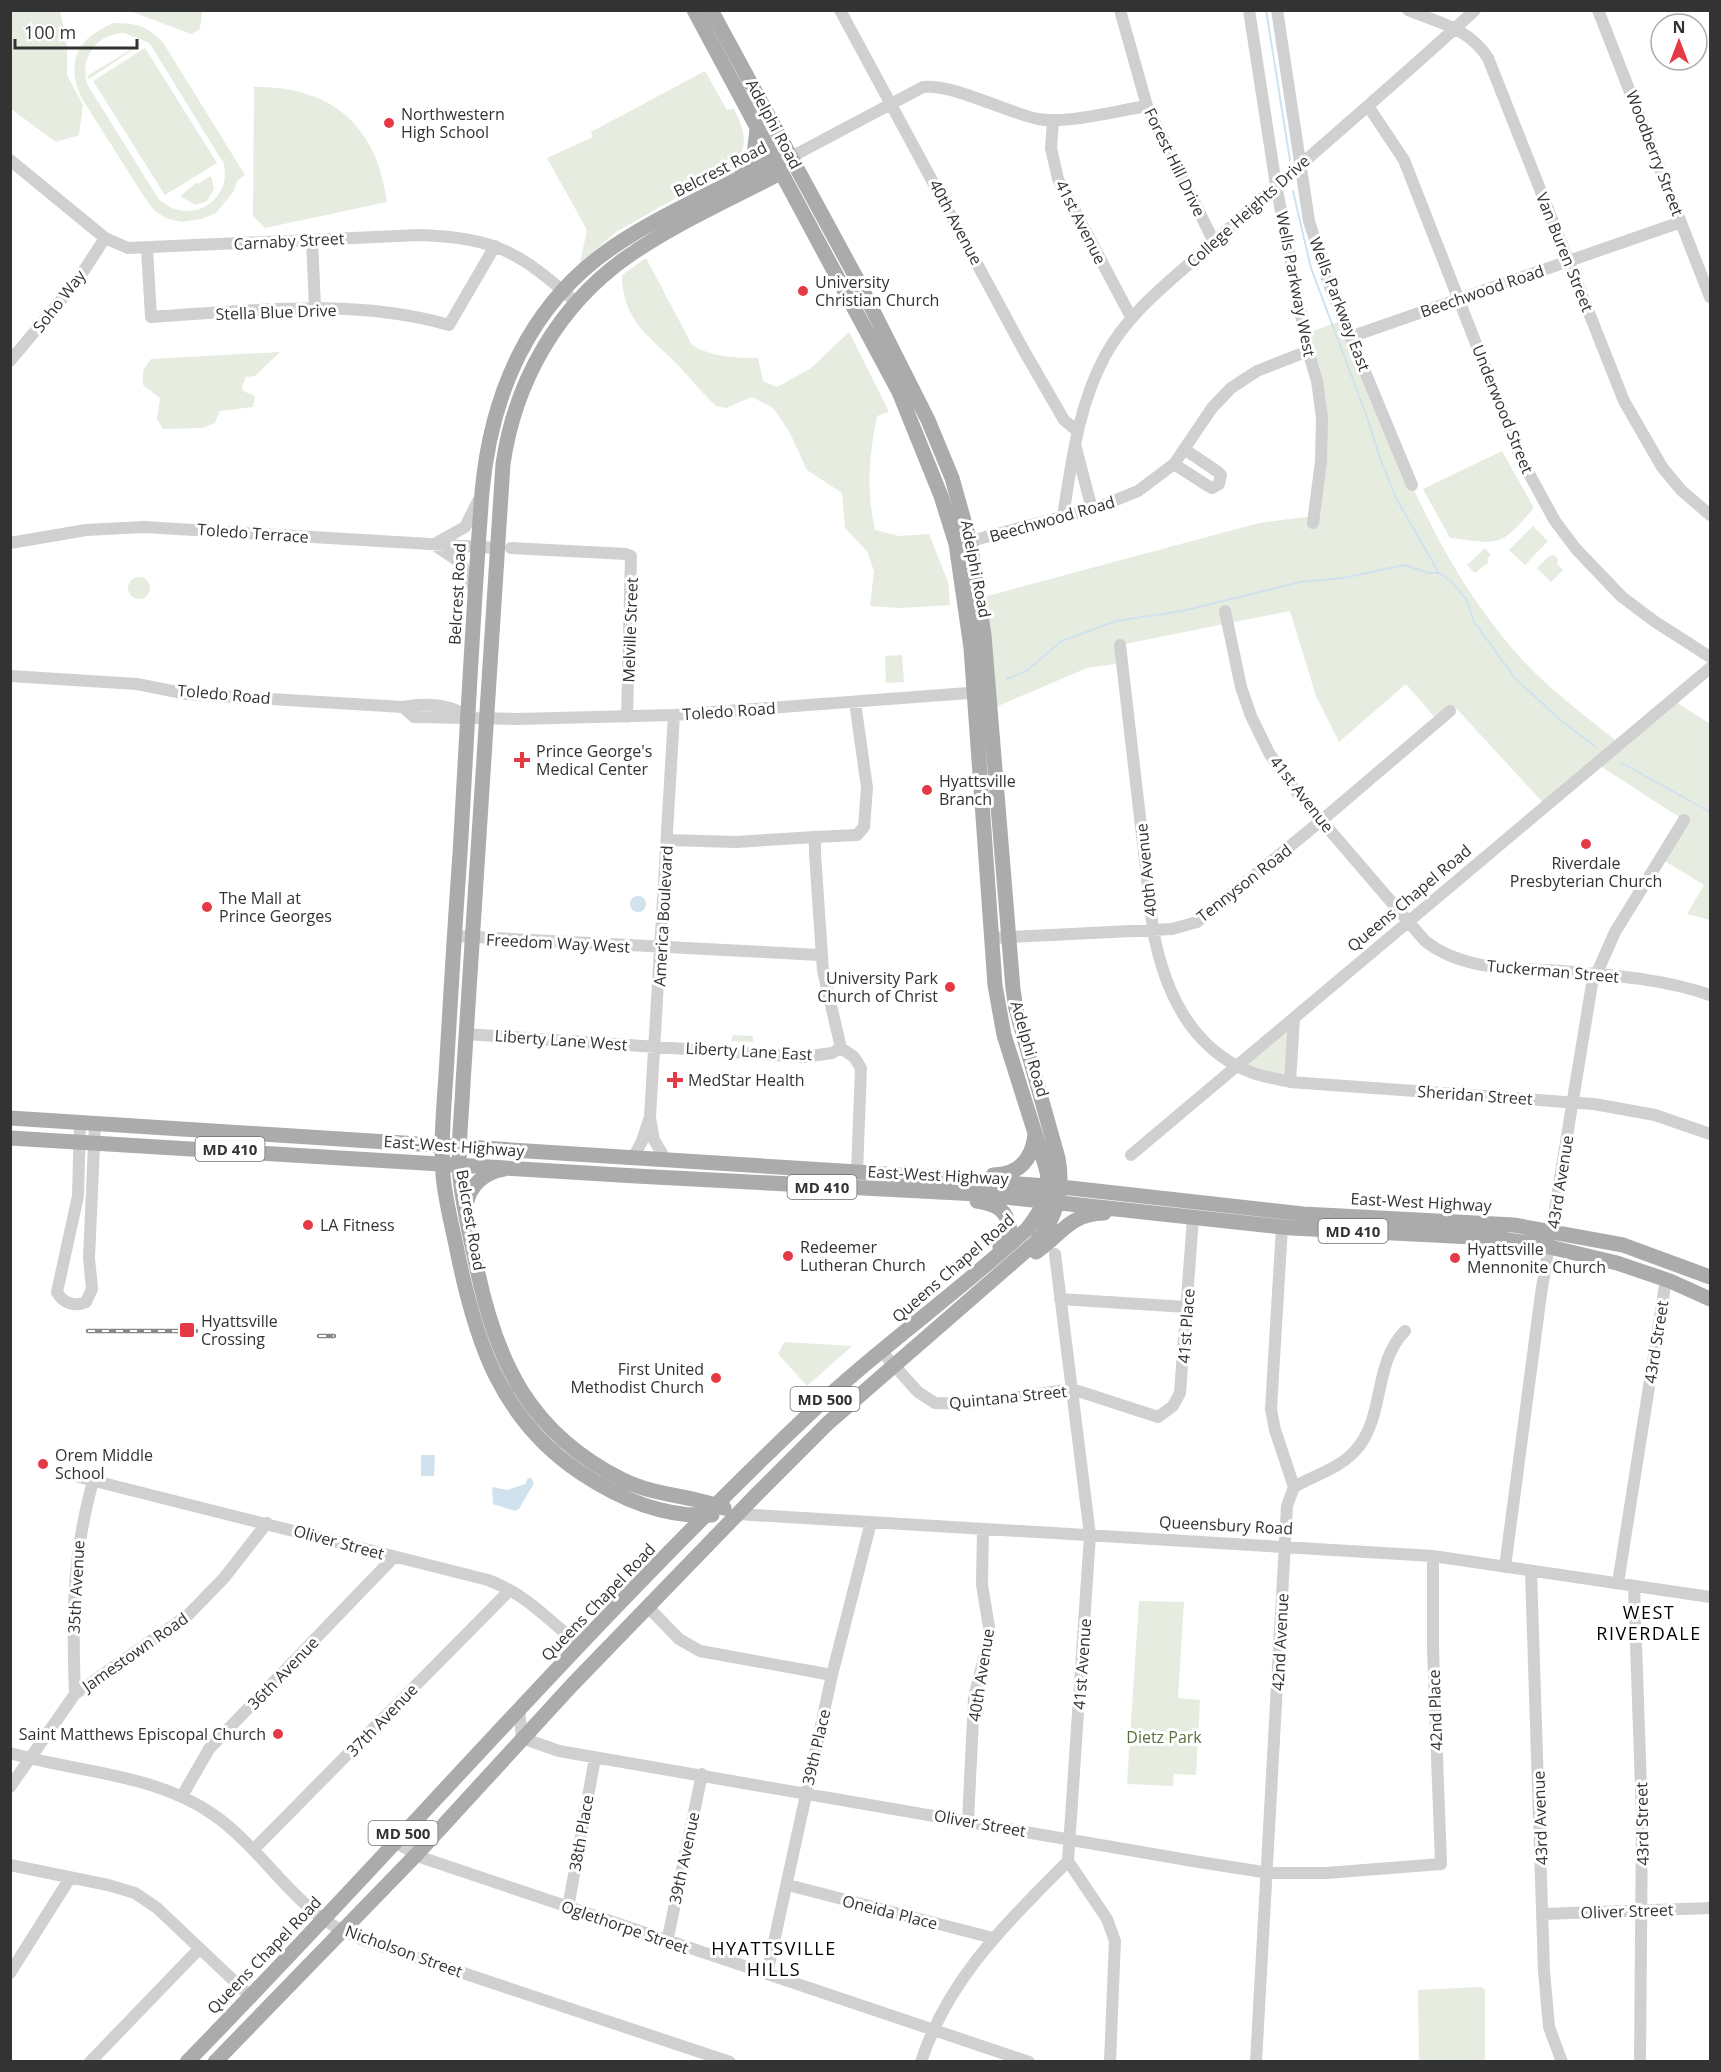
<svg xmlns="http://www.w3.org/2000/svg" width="1721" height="2072" viewBox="0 0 1721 2072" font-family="'Open Sans',sans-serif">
	<rect width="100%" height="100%" fill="#fff"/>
	<!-- green -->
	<path fill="#e6ecdf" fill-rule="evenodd" d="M11,10L60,11L67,45V75L83,105L79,135L56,142L11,109Z
		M130,11H202L200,29L191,34Z
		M114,23C136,23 149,26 164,44L245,175L237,181L234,191L216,213L201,219L181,222L166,218L155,211L145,198L81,97C65,60 79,37 114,23ZM124,33L145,41L87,76L89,79L146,41L150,44L224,164C232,204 186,227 158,198L87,84C80,57 96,34 124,33Z
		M145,48L217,163L165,195L93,81Z
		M705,71L727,110L734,109C744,129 749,144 736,164L616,232L580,263L587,230L547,158L593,137L591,132Z
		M254,87C332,86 377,126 387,202L265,228L253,216Z
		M211,176L214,189L207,201L195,205L180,196L197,182L198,184Z
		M646,258L692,345C711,357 737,358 758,358L763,381L777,387L810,369L849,332L889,412L877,416C869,457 866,489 875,530L898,536L929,534L948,582L950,605L900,608L870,606L874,571L867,551L845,528L842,493L807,470L789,431L773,408L752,397L726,408L716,406C702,393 691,379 678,365C650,337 622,320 622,275Z
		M1343,320C1395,445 1436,571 1533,671C1559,697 1591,720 1620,744L1673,700L1710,724V920L1687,914L1704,885L1660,858L1684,820L1597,764L1546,806L1455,707L1438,721L1406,684L1339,742L1316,696L1290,611L1120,645L1122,663L1087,668L991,709L980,598L1259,523L1314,516L1322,418L1305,334Z
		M280,352L255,376L246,377L242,386L243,391L255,396L253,407L220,411L215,423L203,428L163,429L157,419L160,398L143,385V370L151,359Z
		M1502,451L1534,508C1499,548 1501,544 1450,538L1423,489Z
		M1533,526L1548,541L1525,565L1509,550Z
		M1485,548L1491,555L1487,559L1489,562L1475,573L1467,565Z
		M1554,555L1558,559L1557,564L1563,570L1551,582L1537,568L1549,556Z
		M128 588a11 11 0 1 1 22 0a11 11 0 1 1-22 0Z
		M902,655L904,682L886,683L885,656Z
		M1294,1018L1290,1082L1237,1066Z
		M733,1035L753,1036V1042L731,1041Z
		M784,1342L852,1346L807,1386L778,1354Z
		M1139,1601L1184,1602L1178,1698L1200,1700L1196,1775L1174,1774L1173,1786L1127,1784Z
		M1481,1987L1485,1990V2061H1419L1418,1990Z"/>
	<!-- water -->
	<path fill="#cfe2ee" d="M630 904a8 8 0 1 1 16 0a8 8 0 1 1-16 0Z
		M421,1455H435L434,1476H421Z
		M528,1478H531L534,1483L519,1509L515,1511L493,1504L492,1487L507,1490L525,1484Z"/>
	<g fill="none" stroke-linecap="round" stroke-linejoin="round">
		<!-- stream -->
		<path stroke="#cfe2ee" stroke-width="2" d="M1266,10L1290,160
			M1293,191L1311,268L1367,417L1380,458L1396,498L1439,573
			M1007,679L1026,671L1062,641L1116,621L1182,611L1300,582L1343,578L1405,565L1428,573H1439L1451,581L1467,600L1474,622L1515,678L1559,719L1596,747
			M1622,763L1710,812"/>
		<!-- minor -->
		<path stroke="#d0d0d0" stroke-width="12" d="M840,10L1023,349L1064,420L1076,430
			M1120,10L1147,106L1214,242
			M1249,10L1276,185L1308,351L1317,381L1322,418L1321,461L1313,523
			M1277,10L1309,221L1331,290L1412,485
			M1408,10C1439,23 1469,28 1488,58L1624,401L1662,467L1681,490L1710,515
			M1598,10L1710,297
			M1368,106L1404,160L1522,461L1555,521L1576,549L1622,597L1654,621L1710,657
			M1053,121L1051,148L1058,179L1131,317
			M791,157L923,87C954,84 1005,112 1038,119C1068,124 1116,111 1147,106
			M10,160L105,238L128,248L420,235C498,238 520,253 577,303
			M312,240L315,307
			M147,248L151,317C249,311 353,297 449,325L495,246
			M1350,337L1681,222
			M10,361L77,281L105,238
			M1076,448L1092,509
			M1174,464L1208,486L1212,488L1219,484L1221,475L1218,472L1184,449
			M1063,516C1072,461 1078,406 1105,356C1130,309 1176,277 1214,242C1300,163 1390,89 1475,10
			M438,542L465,527L478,501
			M10,543L86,530L144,527L497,548
			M963,543L1096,508L1138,491L1174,464L1212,408L1231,388L1257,371L1308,351
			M436,546L461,563L474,589
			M511,548L626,554L631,556L627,717
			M1225,611L1241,687L1251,716L1269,753L1296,791L1425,941C1467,974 1524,967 1575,972C1621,976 1667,980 1710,995
			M1120,645L1153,930C1164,989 1190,1048 1250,1072C1263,1077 1277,1079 1290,1082L1594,1104L1655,1115L1710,1134
			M10,676L137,684L187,694L403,707C425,703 450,704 468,717
			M855,702L867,788L864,827L857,835L815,837V854L823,971L841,1048L854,1057L861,1068L857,1172
			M403,707L414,717L517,719L674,715L982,692
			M667,840L736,842L815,837
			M455,936L820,955
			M991,938L1172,929L1197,922L1322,820L1450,711
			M466,1034L803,1057L832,1053L841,1048
			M1290,1082L1294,1018
			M650,1118L654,1140L666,1160
			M80,1122L78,1196L57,1292C62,1303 75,1307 86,1302L92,1289L89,1258L95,1123
			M1131,1155L1710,668
			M633,1158L642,1141L650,1117L674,715
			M1055,1254L1090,1535L1068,1861L1107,1919L1115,1941L1110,2062
			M1060,1299L1187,1307
			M882,1352L918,1392L935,1403L970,1404L1072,1389L1158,1417L1173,1406L1180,1393L1193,1218
			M79,1477L488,1580C526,1594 550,1621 580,1646
			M1294,1487C1314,1475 1337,1470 1354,1452C1386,1419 1372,1364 1405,1331
			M737,1514L1433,1556L1710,1597
			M1505,1567L1541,1294L1592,984L1615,932L1684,820
			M1531,1572L1544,1971L1549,2027L1562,2062
			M1618,1583L1666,1279
			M1634,1586L1642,1816L1640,2062
			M647,1606L679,1639L700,1651L832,1675
			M75,1694C72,1616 72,1557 93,1481
			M519,1710L522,1738L559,1751L1193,1861L1269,1873H1326L1441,1864L1433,1649V1556
			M10,1753C79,1773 154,1773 214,1815C255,1844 283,1889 323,1919C335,1928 350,1934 364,1940L730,2062
			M10,1787L75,1694L188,1615L224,1578L267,1523
			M182,1796L209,1749L394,1557
			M968,1821L974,1698L990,1633L982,1585L983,1529
			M395,1842L423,1858L1029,2062
			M253,1850L510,1590
			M10,1865L108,1885L135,1893L157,1908L250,1996
			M788,1885L993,1938
			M568,1908L595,1758
			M1543,1914L1710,1908
			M667,1942L702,1774
			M10,1973L70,1878
			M767,1974L832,1675L871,1522
			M90,2062L199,1949
			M921,2062C948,1978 1008,1922 1068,1861
			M1256,2062L1287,1506L1294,1487L1275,1430L1271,1409L1282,1227"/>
		<!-- major -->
		<path stroke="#ababab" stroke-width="15" d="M741,176L754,155L757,129
			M10,1118L857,1172L1061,1187L1303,1214L1514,1225L1623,1245L1710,1277
			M10,1138L636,1176L978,1194L1292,1228L1493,1238L1537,1244L1617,1263L1670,1281L1710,1299
			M993,1175C1019,1175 1032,1160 1035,1135
			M977,1201C996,1204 1007,1209 1010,1230L1000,1247
			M466,1206C469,1186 484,1172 504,1169
			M1036,1252C1062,1234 1069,1214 1104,1213
			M724,1508C692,1495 655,1496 623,1480C529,1433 496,1362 476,1264C470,1236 463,1207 460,1178C457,1147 462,1114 463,1083L503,464C515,381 558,306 627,257C674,224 729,200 780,173L784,167
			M712,1515C665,1518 620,1499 581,1473C500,1419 475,1340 457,1250C452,1225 445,1200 443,1175C440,1137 445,1097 447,1058C451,990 455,922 460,854C467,733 473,612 482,492C491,394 529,304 613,247C663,213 721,190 773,160L782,158
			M187,2062C395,1850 589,1623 805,1418C875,1351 955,1295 1027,1229C1041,1211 1053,1192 1046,1168L1004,1035L995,985L971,648L956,544L941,496L899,392L694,10
			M215,2062L416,1855L572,1685L757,1494L828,1423L1035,1243C1057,1218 1064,1190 1058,1158L1016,1009L1013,989L984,635L970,542L952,478L928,420L858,281L711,10"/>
		<defs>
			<path id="rail" d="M88,1331H196
				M319,1336H334"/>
		</defs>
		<!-- rail casing -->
		<use href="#rail" stroke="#888" stroke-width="4.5"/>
		<!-- rail -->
		<use href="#rail" stroke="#fff" stroke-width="2" stroke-dasharray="7" stroke-linecap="butt"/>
	</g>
	<!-- markers -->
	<g fill="#e63946" stroke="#fff" stroke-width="2">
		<circle cx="389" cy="123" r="6"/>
		<circle cx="803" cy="291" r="6"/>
		<path d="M519 751h6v6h6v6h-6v6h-6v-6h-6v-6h6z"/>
		<circle cx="927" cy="790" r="6"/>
		<circle cx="1586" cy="844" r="6"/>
		<circle cx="207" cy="907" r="6"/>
		<circle cx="950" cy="987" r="6"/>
		<path d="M672 1071h6v6h6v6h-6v6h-6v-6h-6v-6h6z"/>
		<circle cx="308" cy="1225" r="6"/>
		<circle cx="788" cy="1256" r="6"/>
		<circle cx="1455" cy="1258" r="6"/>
		<rect x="179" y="1322" width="16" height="16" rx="3"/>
		<circle cx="716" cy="1378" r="6"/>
		<circle cx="43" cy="1464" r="6"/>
		<circle cx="278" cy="1734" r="6"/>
	</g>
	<g text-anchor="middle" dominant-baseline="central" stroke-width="6" stroke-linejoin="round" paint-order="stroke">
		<!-- shield labels -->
		<g fill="#fff" stroke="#707070" stroke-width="1.5">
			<rect x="195.5" y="1137" width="69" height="24" rx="4.5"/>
			<rect x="787.5" y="1175" width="69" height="24" rx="4.5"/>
			<rect x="1318.5" y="1219" width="69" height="24" rx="4.5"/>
			<rect x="790.5" y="1387" width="69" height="24" rx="4.5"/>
			<rect x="368.5" y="1821" width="69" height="24" rx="4.5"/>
		</g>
		<g font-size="15" font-weight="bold" fill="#333">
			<text x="230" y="1149">MD 410</text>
			<text x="822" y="1187">MD 410</text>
			<text x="1353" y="1231">MD 410</text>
			<text x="825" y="1399">MD 500</text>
			<text x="403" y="1833">MD 500</text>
		</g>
		<!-- poi labels -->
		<g font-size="16" fill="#333" stroke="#fff" text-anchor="start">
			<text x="401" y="114">Northwestern<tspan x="401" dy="18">High School</tspan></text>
			<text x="815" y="282">University<tspan x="815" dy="18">Christian Church</tspan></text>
			<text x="536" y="751">Prince George's<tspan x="536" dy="18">Medical Center</tspan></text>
			<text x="939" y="781">Hyattsville<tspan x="939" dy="18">Branch</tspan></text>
			<text x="1586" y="863" text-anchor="middle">Riverdale<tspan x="1586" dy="18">Presbyterian Church</tspan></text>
			<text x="219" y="898">The Mall at<tspan x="219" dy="18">Prince Georges</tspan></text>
			<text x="938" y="978" text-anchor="end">University Park<tspan x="938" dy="18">Church of Christ</tspan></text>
			<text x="688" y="1080">MedStar Health</text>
			<text x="320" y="1225">LA Fitness</text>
			<text x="800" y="1247">Redeemer<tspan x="800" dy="18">Lutheran Church</tspan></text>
			<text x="1467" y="1249">Hyattsville<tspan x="1467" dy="18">Mennonite Church</tspan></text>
			<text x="201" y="1321">Hyattsville<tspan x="201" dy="18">Crossing</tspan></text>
			<text x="704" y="1369" text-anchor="end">First United<tspan x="704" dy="18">Methodist Church</tspan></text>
			<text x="55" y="1455">Orem Middle<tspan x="55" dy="18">School</tspan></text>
			<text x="266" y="1734" text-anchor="end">Saint Matthews Episcopal Church</text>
		</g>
		<!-- street labels -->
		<g font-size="16" fill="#333" stroke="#fff">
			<text transform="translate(774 124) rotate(62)">Adelphi Road</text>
			<text transform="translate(1655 153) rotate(69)">Woodberry Street</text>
			<text transform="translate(1175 162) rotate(64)">Forest Hill Drive</text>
			<text transform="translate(720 169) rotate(-27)">Belcrest Road</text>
			<text transform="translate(1248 211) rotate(-42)">College Heights Drive</text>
			<text transform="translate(956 222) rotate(62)">40th Avenue</text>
			<text transform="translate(1081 222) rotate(63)">41st Avenue</text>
			<text transform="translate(289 241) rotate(-3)">Carnaby Street</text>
			<text transform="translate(1565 252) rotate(68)">Van Buren Street</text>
			<text transform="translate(1296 284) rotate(79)">Wells Parkway West</text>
			<text transform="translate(1482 291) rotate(-19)">Beechwood Road</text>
			<text transform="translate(59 301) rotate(-52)">Soho Way</text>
			<text transform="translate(1340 304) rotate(69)">Wells Parkway East</text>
			<text transform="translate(276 312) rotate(-2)">Stella Blue Drive</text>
			<text transform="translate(1503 409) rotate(68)">Underwood Street</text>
			<text transform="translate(1052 519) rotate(-16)">Beechwood Road</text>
			<text transform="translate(253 533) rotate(4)">Toledo Terrace</text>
			<text transform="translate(976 569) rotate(79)">Adelphi Road</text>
			<text transform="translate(457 594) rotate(-87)">Belcrest Road</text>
			<text transform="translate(630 630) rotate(-88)">Melville Street</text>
			<text transform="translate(224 694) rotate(5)">Toledo Road</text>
			<text transform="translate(729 711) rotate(-4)">Toledo Road</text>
			<text transform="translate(1302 794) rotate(52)">41st Avenue</text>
			<text transform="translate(1146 870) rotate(-96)">40th Avenue</text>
			<text transform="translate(1244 883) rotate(-38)">Tennyson Road</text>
			<text transform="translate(1409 898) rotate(-40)">Queens Chapel Road</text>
			<text transform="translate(663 916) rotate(-87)">America Boulevard</text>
			<text transform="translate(558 943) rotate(3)">Freedom Way West</text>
			<text transform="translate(1553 971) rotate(5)">Tuckerman Street</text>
			<text transform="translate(561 1040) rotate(4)">Liberty Lane West</text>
			<text transform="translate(1030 1049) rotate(74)">Adelphi Road</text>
			<text transform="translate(749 1051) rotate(3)">Liberty Lane East</text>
			<text transform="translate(1475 1095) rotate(4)">Sheridan Street</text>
			<text transform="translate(454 1146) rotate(4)">East-West Highway</text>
			<text transform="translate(938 1175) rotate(3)">East-West Highway</text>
			<text transform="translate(1560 1182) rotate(-81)">43rd Avenue</text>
			<text transform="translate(1421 1202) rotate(3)">East-West Highway</text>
			<text transform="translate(471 1220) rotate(80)">Belcrest Road</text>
			<text transform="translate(953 1268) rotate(-41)">Queens Chapel Road</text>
			<text transform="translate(1186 1326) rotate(-86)">41st Place</text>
			<text transform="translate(1656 1342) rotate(-81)">43rd Street</text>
			<text transform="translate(1008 1397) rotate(-6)">Quintana Street</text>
			<text transform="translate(1226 1525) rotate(3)">Queensbury Road</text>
			<text transform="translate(339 1542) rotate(15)">Oliver Street</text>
			<text transform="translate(76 1587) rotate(-87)">35th Avenue</text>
			<text transform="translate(598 1602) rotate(-46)">Queens Chapel Road</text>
			<text transform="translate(1280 1642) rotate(-87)">42nd Avenue</text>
			<text transform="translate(135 1652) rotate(-35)">Jamestown Road</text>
			<text transform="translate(1082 1664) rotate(-86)">41st Avenue</text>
			<text transform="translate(283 1673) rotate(-46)">36th Avenue</text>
			<text transform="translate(981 1675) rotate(-81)">40th Avenue</text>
			<text transform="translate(1435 1710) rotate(-92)">42nd Place</text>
			<text transform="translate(382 1720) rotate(-46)">37th Avenue</text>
			<text transform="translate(816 1747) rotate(-77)">39th Place</text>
			<text transform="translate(1540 1818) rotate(-92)">43rd Avenue</text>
			<text transform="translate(980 1823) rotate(10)">Oliver Street</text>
			<text transform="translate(1642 1824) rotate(-91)">43rd Street</text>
			<text transform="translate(581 1833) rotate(-80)">38th Place</text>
			<text transform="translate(684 1858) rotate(-78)">39th Avenue</text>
			<text transform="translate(1627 1911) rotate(-2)">Oliver Street</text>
			<text transform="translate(890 1912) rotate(14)">Oneida Place</text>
			<text transform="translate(625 1927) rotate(19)">Oglethorpe Street</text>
			<text transform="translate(404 1951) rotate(20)">Nicholson Street</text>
			<text transform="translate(264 1955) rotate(-46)">Queens Chapel Road</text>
		</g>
		<!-- park labels -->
		<g font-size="16" fill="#56703f" stroke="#fff">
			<text x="1164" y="1737">Dietz Park</text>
		</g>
		<!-- neighbourhood labels -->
		<g font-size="18" letter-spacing="1.5" fill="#000" stroke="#fff">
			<text x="1649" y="1612">WEST<tspan x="1649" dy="21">RIVERDALE</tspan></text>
			<text x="774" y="1948">HYATTSVILLE<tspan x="774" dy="21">HILLS</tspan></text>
		</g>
	</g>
	<!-- border -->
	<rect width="1721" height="2072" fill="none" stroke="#333333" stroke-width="24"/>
	<!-- north arrow -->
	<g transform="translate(1679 42)"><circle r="28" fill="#ffffff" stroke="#adadad" stroke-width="1.5"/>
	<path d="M0-4.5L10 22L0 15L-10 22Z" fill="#e63946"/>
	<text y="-9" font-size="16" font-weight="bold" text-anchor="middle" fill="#333333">N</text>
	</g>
	<!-- scale -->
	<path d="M15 39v9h122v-9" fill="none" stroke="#333333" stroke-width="3"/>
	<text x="24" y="39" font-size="18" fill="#333333" stroke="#ffffff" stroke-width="4.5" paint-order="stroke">100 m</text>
</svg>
